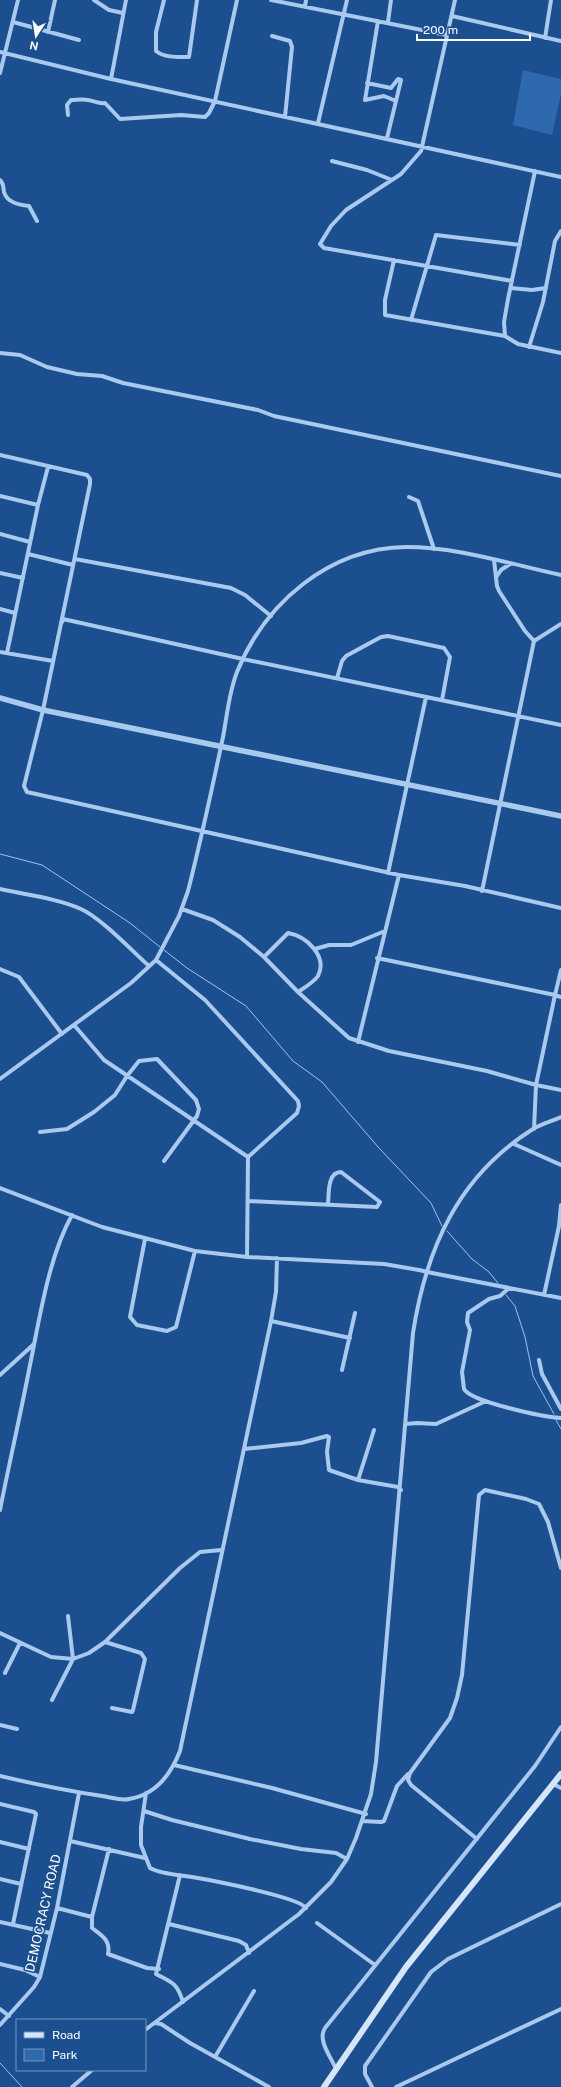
<svg xmlns="http://www.w3.org/2000/svg" width="561" height="2087" viewBox="0 0 561 2087" font-family="'Public Sans',sans-serif">
	<rect width="100%" height="100%" fill="#1b4f8f"/>
	<!-- green -->
	<path fill="#2e69ad" d="M523,70L561,79V94L552,135L513,125Z"/>
	<g fill="none" stroke-linecap="round" stroke-linejoin="round">
		<!-- stream -->
		<path stroke="#9cc4f0" stroke-width="1" d="M0,854L42,865L130,923L160,947
			M164,950L187,968L246,1006L293,1061L322,1082L379,1148L431,1203L442,1226
			M447,1231L472,1259L489,1272L498,1283
			M506,1295L515,1306L525,1337L533,1376L554,1414
			M556,1420L561,1429
			M0,2063L22,2087"/>
		<!-- minor -->
		<path stroke="#a9c9ee" stroke-width="4" d="M94,0L109,10L123,13
			M164,0L156,32V51C165,58 178,57 189,57L197,0
			M271,0L447,35
			M455,0L421,151L401,174L346,210L331,226L320,244L324,248L512,281
			M305,7L306,0
			M452,16L561,41
			M378,21L365,100L384,96L396,101L387,138
			M13,22L79,40
			M388,22L391,0
			M48,32L55,0
			M272,36L290,41L292,47L285,117
			M545,38L551,0
			M0,52L111,79L561,177
			M0,73L18,0
			M111,79L126,0
			M367,83L391,88L398,79L401,80L396,101
			M68,115L67,105L71,100C77,100 83,99 88,100C95,101 98,104 105,103L120,119L181,115L205,117L209,113L215,101L237,0
			M318,123L347,0
			M332,161L367,170L392,180
			M0,180C4,184 3,187 4,192C7,203 20,205 29,206L37,221
			M394,260L385,300V315L505,336L518,344L561,353
			M511,288L532,290L546,288
			M411,320L436,235L520,245
			M505,336L504,322L508,299L535,171
			M529,347L543,302L555,241L561,231
			M0,353L20,355L47,367L77,374L102,376L123,383L258,410L274,416L561,476
			M0,455L87,475L90,479V484L43,710L24,786L27,792L399,875L465,886L561,908
			M0,496L38,505
			M409,497L418,501L434,549
			M0,534L30,542
			M28,554L73,565
			M75,559L231,588L245,595L271,616
			M494,560L497,586L499,591L525,631L534,641
			M0,573L23,578
			M497,576L501,570L510,564
			M0,609L15,613
			M62,622L63,619L243,659L561,725
			M0,652L53,661
			M7,653L38,505L48,467
			M337,678L342,661L346,656L381,637L388,636L444,648L450,657L442,700
			M388,873L426,697
			M0,889C26,895 56,898 81,909C101,918 132,951 149,966
			M482,891L534,641L561,624
			M182,909L213,920L240,937L264,957L298,992L349,1038L389,1051L487,1071L536,1085L534,1129
			M315,949L329,945H351L385,931
			M264,957L288,933C306,936 328,956 318,976C314,982 304,988 298,992
			M377,958L555,995L561,970
			M156,960L205,1000L298,1101L299,1106L297,1113L248,1157L247,1257
			M0,969L19,977L62,1034
			M561,997L555,995L536,1085L561,1090
			M74,1025L104,1060L248,1157
			M358,1042L399,875
			M0,1079L131,983L156,960L179,916L188,891C201,840 212,789 223,737C227,716 229,692 237,672C265,603 329,548 406,547C458,547 510,564 561,575
			M40,1132L67,1129L94,1112L115,1095L127,1076L139,1061L157,1059L196,1100L199,1109L197,1116L164,1161
			M514,1144L561,1165
			M0,1188L102,1227L195,1251L247,1257L384,1264L419,1270
			M248,1201L377,1207L380,1202L341,1172C327,1172 329,1194 328,1205
			M145,1239L130,1317L137,1325L167,1331L176,1327L195,1251
			M432,1273L561,1298
			M509,1288L500,1296L489,1299L468,1313L467,1322L470,1330L462,1372L464,1389C471,1402 544,1417 561,1418
			M544,1295L559,1226L561,1205
			M271,1321L350,1338
			M539,1360L542,1374L561,1409
			M342,1370L355,1313
			M0,1375L34,1344
			M406,1424L417,1423L436,1424L486,1401
			M244,1449L301,1443L327,1436L329,1437L327,1452L329,1470L358,1480L398,1487L401,1490
			M358,1480L374,1430
			M0,1510C9,1464 20,1417 29,1370C39,1322 48,1258 72,1215
			M0,1633L51,1657L73,1659L89,1653L105,1642L180,1568L200,1552L221,1550
			M105,1642L141,1653L145,1659L133,1710L132,1712L112,1708
			M5,1673L20,1643
			M52,1700L73,1659L68,1616
			M0,1725L17,1729
			M174,1765L272,1788L366,1814
			M0,1776C34,1784 68,1791 102,1796C110,1797 121,1801 129,1799C155,1795 171,1774 180,1751L271,1321L276,1292L277,1258
			M553,1784L561,1788
			M146,1793L141,1827V1845L150,1868C161,1874 179,1875 192,1877C210,1880 299,1897 306,1908
			M0,1804L34,1812L36,1814L13,1924
			M144,1811L172,1820L250,1839L301,1849L336,1853L347,1859
			M362,1821L381,1822L384,1821L397,1786L408,1774
			M477,1839L411,1785L408,1780L410,1773L450,1718L457,1698L462,1675L479,1495L485,1490L526,1499L539,1504L548,1522L561,1568
			M70,1841L145,1858
			M0,1842L29,1849
			M180,1875L156,1974C173,1983 177,1983 183,2002
			M0,1879L21,1884
			M57,1908L92,1917L109,1849
			M92,1917V1928C101,1935 111,1940 108,1954L147,1968L159,1969
			M0,1922L50,1933
			M317,1923L375,1965
			M169,1924L239,1941L246,1945L249,1953
			M0,1964L25,1970L40,1977
			M0,2009L9,2016
			M155,2023L161,2024L190,2043L269,2087
			M0,2025L34,1987L40,1977L57,1908L79,1793
			M145,2030L299,1914L331,1882L347,1859L356,1838L371,1794L376,1762L413,1333C426,1249 458,1176 533,1129C541,1124 552,1121 561,1117
			M215,2057L254,1991
			M336,2069C331,2057 317,2040 325,2028L535,1766L561,1727
			M72,2087L92,2070
			M372,2087L365,2074V2066L431,1972L448,1959L561,1904
			M396,2087L561,2009"/>
		<!-- tertiary -->
		<path stroke="#a9c9ee" stroke-width="5.5" d="M0,698L43,710L561,816"/>
		<!-- secondary -->
		<path stroke="#d6e6fa" stroke-width="6" d="M324,2087L406,1967L561,1774"/>
		<!-- minor-bridge -->
		<path stroke="#a9c9ee" stroke-width="4" d="M419,1270L432,1273"/>
	</g>
	<g text-anchor="middle" dominant-baseline="central" stroke-width="3" stroke-linejoin="round" paint-order="stroke">
		<!-- street labels -->
		<g font-size="13" fill="#fff" stroke="#1b4f8f">
			<text transform="translate(43 1913) rotate(-77)">DEMOCRACY ROAD</text>
		</g>
	</g>
	<!-- legend -->
	<rect x="16" y="2019" width="130" height="52" fill="#1b4f8f" stroke="#7695bc"/>
	<rect x="24" y="2032" width="20" height="6" fill="#d6e6fa" stroke="#7695bc"/>
	<text x="52" y="2039" font-size="12" fill="#ffffff">Road</text>
	<rect x="24" y="2049" width="20" height="12" fill="#2e69ad" stroke="#7695bc"/>
	<text x="52" y="2059" font-size="12" fill="#ffffff">Park</text>
	<!-- north arrow -->
	<g transform="translate(36 36) rotate(192)" stroke="#1b4f8f" stroke-width="3" paint-order="stroke">
	<path d="M0-3L7 15L0 10L-7 15Z" fill="#ffffff"/>
	<text y="-6" font-size="11" font-weight="bold" text-anchor="middle" fill="#ffffff">N</text>
	</g>
	<!-- scale -->
	<path d="M417 34v6h113v-6" fill="none" stroke="#ffffff" stroke-width="2"/>
	<text x="423" y="34" font-size="12" fill="#ffffff" stroke="#1b4f8f" stroke-width="3" paint-order="stroke">200 m</text>
</svg>
